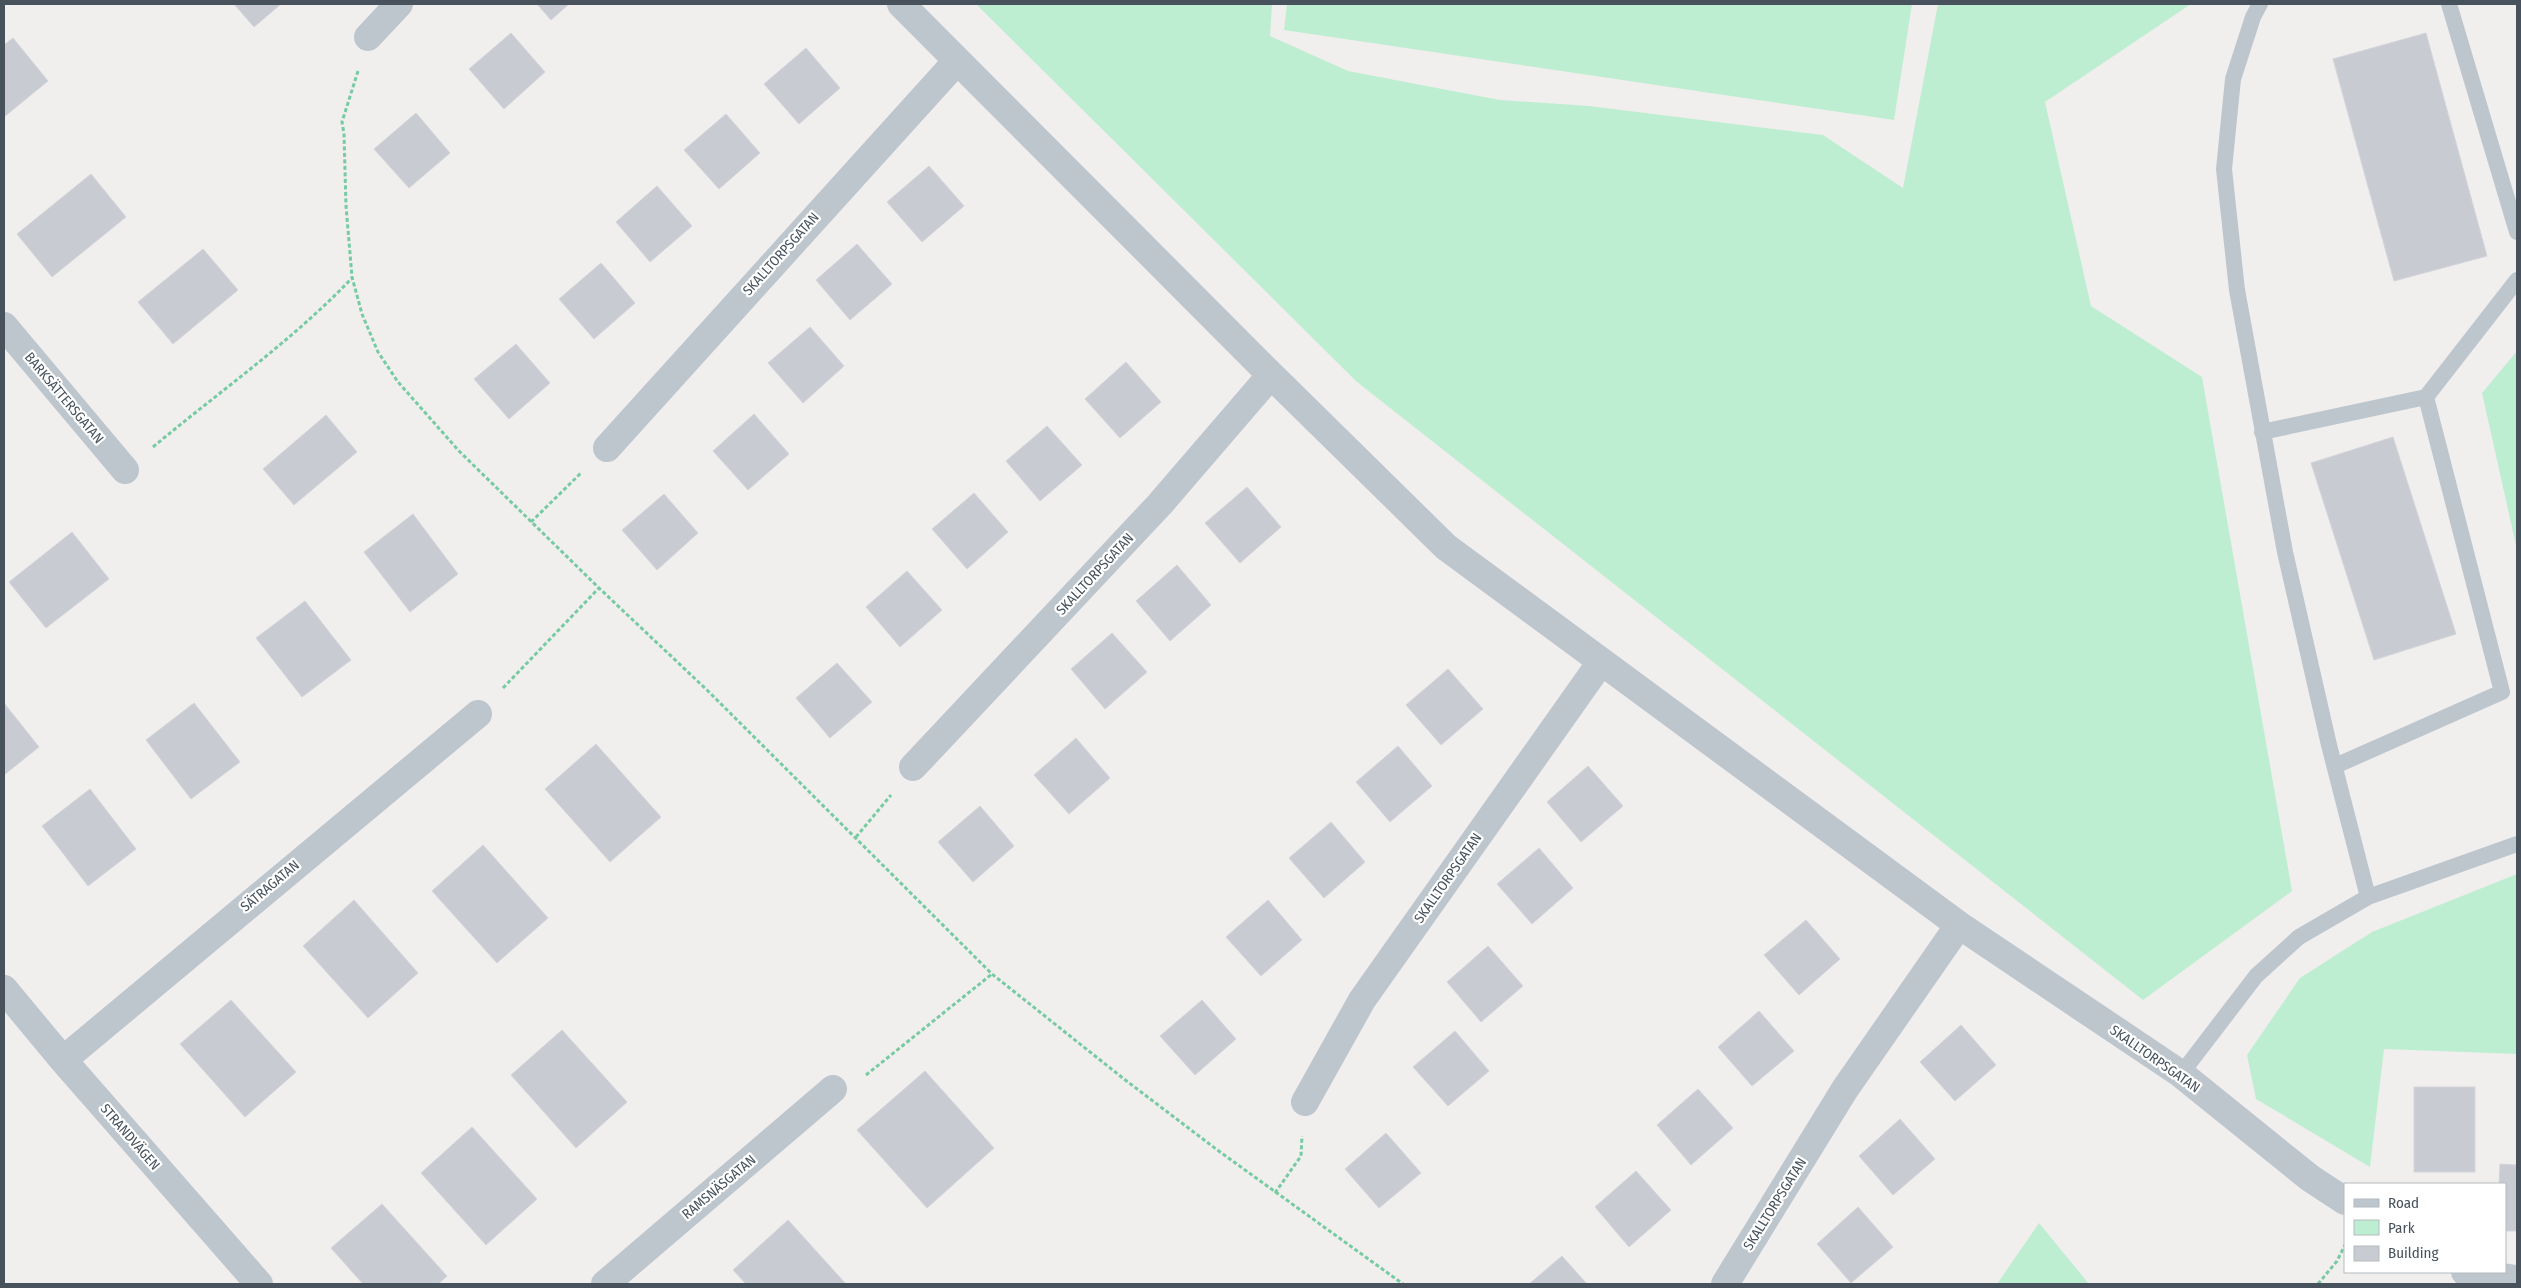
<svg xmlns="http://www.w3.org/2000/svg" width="2521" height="1288" viewBox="0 0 2521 1288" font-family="'Fira Sans Condensed',sans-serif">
	<rect width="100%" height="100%" fill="#f1eeee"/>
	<!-- green -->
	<path fill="#beeed1" d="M976,4H1272L1270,36L1348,71L1500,100L1589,106L1823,135L1903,188L1938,4H2191L2045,102L2091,306L2202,377L2292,891L2143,1000L1357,382Z
		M1287,4H1912L1894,120L1284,30Z
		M2517,351V550L2482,393Z
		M2517,874V1054L2384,1049L2370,1167L2256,1099L2247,1055L2300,978L2372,932Z
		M2039,1223L2089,1284H1997Z"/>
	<!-- building -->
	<path fill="#c8cbd1" stroke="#d3d5da" d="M234,4H281L254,27Z
		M537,4H569L551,20Z
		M511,33L545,72L504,109L469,69Z
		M2426,33L2487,256L2394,281L2333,59Z
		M13,38L48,81L4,117V45Z
		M806,48L840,88L799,124L764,84Z
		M416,113L450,153L409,188L374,149Z
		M726,114L760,153L719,189L684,150Z
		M929,166L964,206L922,242L887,202Z
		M91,174L126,217L52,277L17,234Z
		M657,186L692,226L650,262L616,222Z
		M857,244L892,284L850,320L816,280Z
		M203,249L238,290L173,344L138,302Z
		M601,263L635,303L594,339L559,299Z
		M810,327L844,366L803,403L768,363Z
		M516,344L550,383L509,419L474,379Z
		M1126,362L1161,402L1120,438L1085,399Z
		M754,414L789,454L748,490L713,451Z
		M326,415L357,452L294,505L263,469Z
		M1047,426L1082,465L1040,501L1006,461Z
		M2393,437L2456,634L2374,660L2311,463Z
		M1247,487L1281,527L1240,563L1205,523Z
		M974,493L1008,532L967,569L932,529Z
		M664,494L698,533L657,570L622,530Z
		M413,514L458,574L410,612L364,552Z
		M72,532L109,579L46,628L9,582Z
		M1177,565L1211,605L1170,641L1136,601Z
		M907,571L942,610L900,647L866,607Z
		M305,601L351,660L302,697L256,638Z
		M1112,633L1147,672L1105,709L1071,669Z
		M837,663L872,702L830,738L796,698Z
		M1448,669L1483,709L1441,745L1406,705Z
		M4,703L39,747L4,775Z
		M194,703L240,762L191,799L146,740Z
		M1076,738L1110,778L1069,814L1034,775Z
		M596,744L661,817L610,862L545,789Z
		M1398,746L1432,786L1390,822L1356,782Z
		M1588,766L1623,806L1581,842L1547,802Z
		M90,789L136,849L88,886L42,826Z
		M980,806L1014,846L973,882L938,842Z
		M1331,822L1365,862L1324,898L1289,858Z
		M483,845L548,918L497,963L432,891Z
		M1539,848L1573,888L1532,924L1497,884Z
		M354,900L418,973L368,1018L303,946Z
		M1268,900L1302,940L1261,976L1226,937Z
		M1806,920L1840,959L1799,995L1764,955Z
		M1488,946L1523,986L1481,1022L1447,982Z
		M231,1000L296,1072L245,1117L180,1044Z
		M1202,1000L1236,1039L1195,1075L1160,1036Z
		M1759,1011L1794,1051L1752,1086L1718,1047Z
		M1961,1025L1996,1065L1955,1101L1920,1062Z
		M562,1030L627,1102L576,1148L511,1075Z
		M1455,1031L1489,1071L1448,1106L1413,1067Z
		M925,1071L994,1148L927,1208L857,1130Z
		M2414,1087H2475V1172H2414Z
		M1698,1089L1733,1128L1691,1165L1657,1125Z
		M1900,1119L1935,1159L1893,1195L1859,1156Z
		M472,1127L537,1199L486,1245L421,1173Z
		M1386,1133L1421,1173L1379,1208L1345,1169Z
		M2500,1164L2517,1165V1231H2505V1184H2499Z
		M1636,1171L1671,1210L1629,1247L1595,1207Z
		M382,1204L447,1276L438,1284H363L331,1248Z
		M1858,1207L1893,1247L1851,1283L1817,1244Z
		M788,1220L846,1284H746L733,1270Z
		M1562,1256L1587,1284H1529Z"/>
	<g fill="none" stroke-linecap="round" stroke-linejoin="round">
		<!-- path -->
		<path stroke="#76cba2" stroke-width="3" stroke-dasharray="4 2.5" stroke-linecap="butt" d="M358,71L342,122L344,134L346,206L352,277L362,314L378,352L398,382L459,451L599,588L708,691L992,974L1124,1079L1216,1149L1403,1284
			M153,447C220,391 292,341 352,278
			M531,522L582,472
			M503,688L599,588
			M856,837L891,795
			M866,1075L992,974
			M1275,1193L1301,1156L1302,1136
			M2318,1284L2337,1261L2345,1245"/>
		<!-- service -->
		<path stroke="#bdc6cd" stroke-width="16" d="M2260,4L2253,17L2233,79L2224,169L2237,290L2285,552L2329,745L2368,897
			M2449,4L2517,232
			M2262,432L2426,397L2517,280
			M2335,766L2502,692L2426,397
			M2181,1074L2256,976L2299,937L2368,897L2517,844"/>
		<!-- minor -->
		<path stroke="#bdc6cd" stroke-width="28" d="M901,4L1271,375L1446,547L1959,925L2181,1074L2310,1178L2345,1201
			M368,37L399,4
			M4,326L125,470
			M607,448L957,61
			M913,767L1160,504L1271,375
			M4,989L63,1060L259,1284
			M63,1060L478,714
			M1305,1102L1362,1000L1601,662
			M2465,1272L2517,1279
			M605,1284L833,1089
			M1725,1284L1845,1089L1959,925"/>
	</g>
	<g text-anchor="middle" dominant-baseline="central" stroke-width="4.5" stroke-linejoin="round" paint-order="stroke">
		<!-- street labels -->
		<g font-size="14" fill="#47525c" stroke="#fff">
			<text transform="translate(781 254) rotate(-48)">SKALLTORPSGATAN</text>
			<text transform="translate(64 398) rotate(50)">BARKSÄTTERSGATAN</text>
			<text transform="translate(1095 574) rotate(-47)">SKALLTORPSGATAN</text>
			<text transform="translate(1448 878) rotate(-55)">SKALLTORPSGATAN</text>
			<text transform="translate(270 886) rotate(-40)">SÄTRAGATAN</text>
			<text transform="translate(2155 1059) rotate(35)">SKALLTORPSGATAN</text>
			<text transform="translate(130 1137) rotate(49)">STRANDVÄGEN</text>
			<text transform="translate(719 1187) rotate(-40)">RAMSNÄSGATAN</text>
			<text transform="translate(1775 1204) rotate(-58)">SKALLTORPSGATAN</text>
		</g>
	</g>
	<!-- border -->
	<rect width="2521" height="1288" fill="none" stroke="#47525c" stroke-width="10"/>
	<!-- legend -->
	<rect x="2344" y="1183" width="162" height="90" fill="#ffffff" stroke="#b5babe"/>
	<rect x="2354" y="1199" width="25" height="8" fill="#bdc6cd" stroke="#b5babe"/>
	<text x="2388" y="1208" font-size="15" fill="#47525c">Road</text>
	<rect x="2354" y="1220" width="25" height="15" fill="#beeed1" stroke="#b5babe"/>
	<text x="2388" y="1233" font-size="15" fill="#47525c">Park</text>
	<rect x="2354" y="1246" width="25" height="15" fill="#c8cbd1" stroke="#b5babe"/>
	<text x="2388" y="1258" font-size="15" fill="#47525c">Building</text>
</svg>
